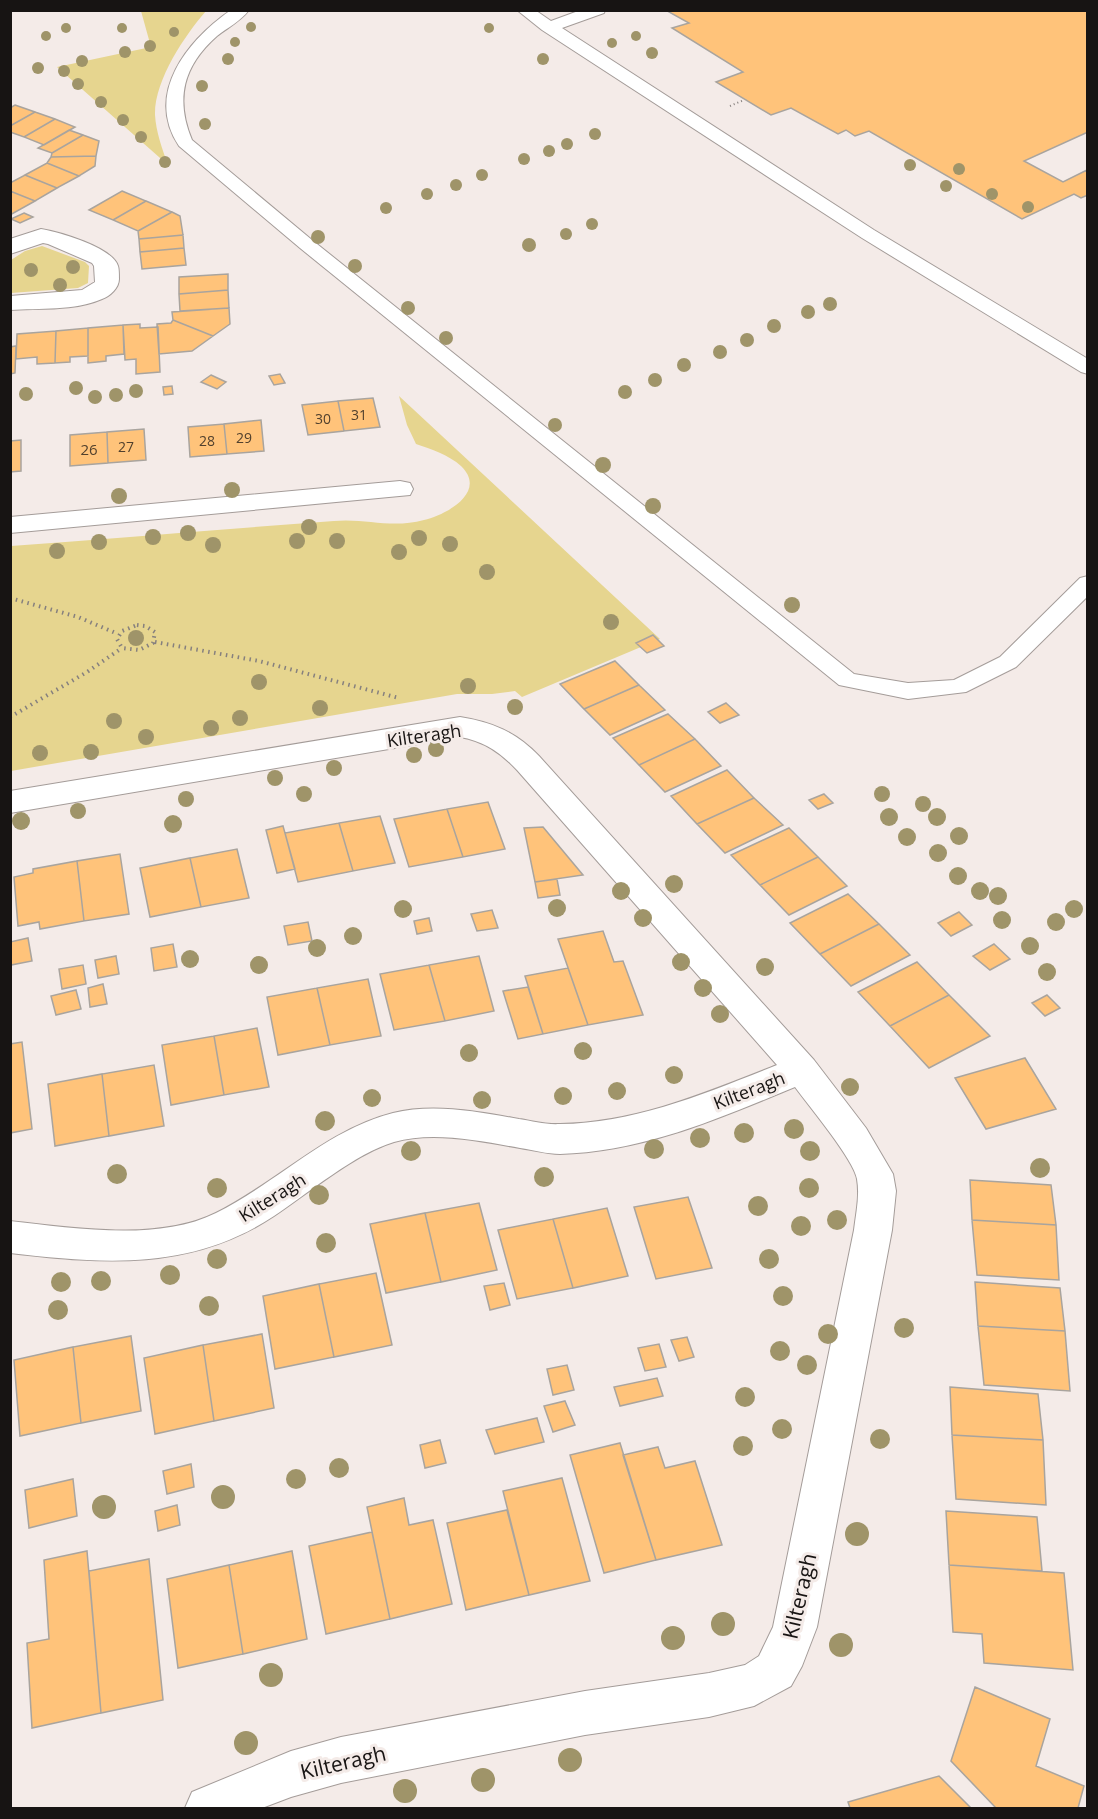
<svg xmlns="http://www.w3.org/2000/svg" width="1098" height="1819" viewBox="0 0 1098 1819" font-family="'Open Sans',sans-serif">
	<rect width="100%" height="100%" fill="#f4ebe8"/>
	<!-- green -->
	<path fill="#e6d58f" d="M141,11H206C185,35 154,81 155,115C156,132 162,148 168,165L57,67L151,47Z
		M42,246L85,262L89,266L88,283L78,288L11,293V260L25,251Z
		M399,396L660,639L522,697L515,691L492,694H457L11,771V546C118,538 226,529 334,521C366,518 391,529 424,520C446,515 488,492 461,466C449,455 431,449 416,444L407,425Z"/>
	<!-- building -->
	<path fill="#ffc37a" stroke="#a9a49e" stroke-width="1.5" d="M672,10H1088V132L1024,161L1063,182L1087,170L1088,195L1081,198L1074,194L1022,219L869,131L855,136L846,130L838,134L791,108L771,115L716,82L743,72L672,28L689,23L669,12Z
		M15,105L35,112L10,126V108Z
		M35,112L55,119L24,137L10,132V126Z
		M55,119L75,127L44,145L24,137Z
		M69,130L83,135L52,153L38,148Z
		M83,135L99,141L96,156L51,157L52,153Z
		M96,156L95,166L79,176L47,163L51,157Z
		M47,163L79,176L57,188L25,175Z
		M25,175L57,188L35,201L10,191V183Z
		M10,191L35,201L10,215Z
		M122,191L146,201L113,220L89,210Z
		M146,201L172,212L138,231L113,220Z
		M172,212L180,216L183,235L139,239L138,231Z
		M24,213L33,217L20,223L11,219Z
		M183,235L184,248L140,252L139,239Z
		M184,248L186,265L142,269L140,252Z
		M228,274V290L179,294V277Z
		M228,290L229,308L180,311L179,294Z
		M229,308L230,324L213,336L173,320L172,312Z
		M173,320L213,336L192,351L159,354L157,324L171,323Z
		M140,324V328L158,327L160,372L136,374V359L125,360L123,325Z
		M123,325L124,354L106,356V361L88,363V328Z
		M88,328V356L70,357V362L55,363L56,331Z
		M56,331L55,363L37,364V357L16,359L17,334Z
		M16,346L15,373L10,374V347Z
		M280,374L285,383L274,385L269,376Z
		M211,375L226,382L217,389L201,382Z
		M172,386L173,394L164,395L163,387Z
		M373,398L380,427L344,431L338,401Z
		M338,401L344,431L308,435L302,405Z
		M261,420L264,451L227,454L224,424Z
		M224,424L227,454L190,457L188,427Z
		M144,429L146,460L108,463L107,432Z
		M107,432L108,463L70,466V435Z
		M21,440V471L10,472V441Z
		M653,635L664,646L647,653L636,643Z
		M615,661L639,685L584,709L560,684Z
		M639,685L665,710L610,735L584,709Z
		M726,703L739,715L720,723L708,712Z
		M668,714L695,739L639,765L613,738Z
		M695,739L721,766L665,792L639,765Z
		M727,770L754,798L697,824L671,796Z
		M824,794L833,803L818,809L809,800Z
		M754,798L783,825L725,853L697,824Z
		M488,802L505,849L463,857L447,809Z
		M447,809L463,857L409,867L394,819Z
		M380,816L395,863L353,871L339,823Z
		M339,823L353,871L298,882L285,833Z
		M283,826L295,869L277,873L266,830Z
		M543,827L583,875L535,882L524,828Z
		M789,828L818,857L760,885L731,855Z
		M237,849L249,898L201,907L190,858Z
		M120,854L129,914L84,921L77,861Z
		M818,857L847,886L789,915L760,885Z
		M190,858L201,907L150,917L140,868Z
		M77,861L84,921L40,929L39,922L18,926L14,877L33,873V869Z
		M557,879L560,895L538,898L535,882Z
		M848,894L879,924L820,954L790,923Z
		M492,910L498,928L477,931L471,914Z
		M959,912L972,925L951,936L938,923Z
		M429,918L432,931L417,934L414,921Z
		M308,922L312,941L288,945L284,926Z
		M879,924L910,955L851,986L820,954Z
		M603,931L614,962L623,961L643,1015L588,1025L558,939Z
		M28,938L32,961L11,965L10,942Z
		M173,944L177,967L154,971L151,948Z
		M994,944L1010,959L990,970L973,956Z
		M116,956L119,974L98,978L95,960Z
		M479,956L494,1011L445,1021L429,965Z
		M917,962L949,995L890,1026L858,992Z
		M83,965L86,984L62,989L59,969Z
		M429,965L445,1021L394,1030L380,974Z
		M568,968L588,1025L543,1034L525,976Z
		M368,979L381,1036L330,1045L317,988Z
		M103,984L107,1004L90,1007L88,988Z
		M528,987L543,1034L518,1039L503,991Z
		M317,988L330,1045L278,1055L267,997Z
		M76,990L81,1009L56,1015L51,996Z
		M949,995L990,1036L929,1068L890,1026Z
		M1047,995L1060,1008L1045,1016L1032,1003Z
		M257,1028L269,1087L224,1095L214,1036Z
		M214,1036L224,1095L171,1105L162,1045Z
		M22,1042L32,1129L10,1133V1044Z
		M1025,1058L1056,1109L986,1129L955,1078Z
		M154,1065L164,1126L109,1136L102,1074Z
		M102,1074L109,1136L55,1146L48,1084Z
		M970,1180L1051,1185L1056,1225L972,1220Z
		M688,1197L712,1268L656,1279L634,1207Z
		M479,1203L497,1270L441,1282L425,1213Z
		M607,1208L628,1276L573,1288L553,1219Z
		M425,1213L441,1282L386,1293L370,1224Z
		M553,1219L573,1288L517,1299L498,1230Z
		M972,1220L1056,1225L1059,1280L977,1275Z
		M376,1273L392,1345L334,1357L319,1284Z
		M975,1282L1060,1288L1065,1331L978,1326Z
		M504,1283L510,1305L490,1310L484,1286Z
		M319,1284L334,1357L275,1369L263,1296Z
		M978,1326L1065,1331L1070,1391L984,1385Z
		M262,1334L274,1408L214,1421L203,1345Z
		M131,1336L141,1411L81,1423L73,1347Z
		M687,1337L694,1357L679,1361L671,1340Z
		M659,1344L666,1367L645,1371L638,1348Z
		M203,1345L214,1421L155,1434L144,1358Z
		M73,1347L81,1423L20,1436L14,1360Z
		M567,1365L574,1390L553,1395L547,1369Z
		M657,1378L663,1396L620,1406L614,1387Z
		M950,1387L1038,1394L1043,1440L952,1435Z
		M565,1401L575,1425L553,1432L544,1406Z
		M537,1418L544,1442L495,1454L486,1430Z
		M952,1435L1043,1440L1046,1505L956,1499Z
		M440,1440L446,1463L425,1468L420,1445Z
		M620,1443L656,1560L604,1573L570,1455Z
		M658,1447L665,1468L695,1461L722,1545L656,1560L623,1455Z
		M191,1464L194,1487L167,1494L163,1471Z
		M562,1478L590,1581L529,1595L503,1491Z
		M73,1479L77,1516L29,1528L25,1490Z
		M404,1498L409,1525L433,1520L452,1604L390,1619L367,1507Z
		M177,1505L180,1525L158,1531L155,1511Z
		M507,1510L529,1595L466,1610L447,1523Z
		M946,1511L1037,1517L1042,1571L949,1565Z
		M372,1532L390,1619L326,1634L309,1546Z
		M87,1551L101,1713L32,1728L27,1643L49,1639L44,1560Z
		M292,1551L307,1639L243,1654L229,1565Z
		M149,1559L163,1700L101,1713L89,1571Z
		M229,1565L243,1654L178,1668L167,1579Z
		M949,1565L1064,1573L1073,1670L984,1663L982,1634L953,1632Z
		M975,1687L1050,1719L1036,1766L1084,1786L1078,1808H996L951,1761Z
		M939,1776L971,1808H850L848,1802Z"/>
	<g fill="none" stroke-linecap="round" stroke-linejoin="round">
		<defs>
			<path id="service" d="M231,10H249C241,21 227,28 217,36C183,66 175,99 192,140L312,240L854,674L908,683L954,680L1000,657L1080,578L1088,576V596L1016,667L966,692L908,699L839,685L300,248L179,146C144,93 188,40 231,10Z
				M517,10H535L551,21L581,10H605L604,13L562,28L874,230L1088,359V374L1081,372L862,238L542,30Z"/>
			<path id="minor" d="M41,229C59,232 112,247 118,266C119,269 119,275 119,279C119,288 110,296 102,299C75,311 39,308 10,310V296L82,290L95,282L94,266L92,263L48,244L43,243L10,254V239Z
				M400,481L410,483L413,489L410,495L10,533V517Z
				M460,717C492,722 516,732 539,756L814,1060L866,1128L893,1174L896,1191L892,1230L817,1627L802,1666L791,1686L754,1706L709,1717L585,1735L341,1783L291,1797L262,1808H185L192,1792L291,1751L341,1737L585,1691L709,1673L745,1665L759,1656L773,1627L854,1230C856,1213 860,1196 857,1179C854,1160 809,1106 795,1087C720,1118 643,1152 560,1154C547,1154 533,1150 520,1148C480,1141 433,1131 394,1142C356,1153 307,1194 274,1216C191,1271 104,1264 10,1253V1221C73,1228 158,1242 216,1213C277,1183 326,1130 393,1113C434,1103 479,1112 519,1119C533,1121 546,1125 560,1124C636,1123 706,1093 777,1065L517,770C501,753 484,741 460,737L10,813V791Z"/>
		</defs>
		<!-- service casing -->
		<use href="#service" stroke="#a49c99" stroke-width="2"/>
		<!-- minor casing -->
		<use href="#minor" stroke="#a49c99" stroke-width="2"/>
		<!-- path-far1 -->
		<path stroke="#86807e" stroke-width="2" stroke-dasharray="1 3" stroke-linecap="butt" d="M730,106L744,100"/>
		<!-- path -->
		<path stroke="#86807e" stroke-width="4" stroke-dasharray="1.5 4.5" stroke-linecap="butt" d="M10,598L78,617L118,634
			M137,625L145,626L155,632L153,643L139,650L122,648L117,639L122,631Z
			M155,642L259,661L399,698
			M10,717L87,672L122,648"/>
		<!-- service -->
		<use href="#service" fill="#fff" fill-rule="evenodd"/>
		<!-- minor -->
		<use href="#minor" fill="#fff" fill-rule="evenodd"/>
	</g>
	<!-- trees -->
	<g fill="#9f9469">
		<circle cx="251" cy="27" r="5"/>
		<circle cx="66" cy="28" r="5"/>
		<circle cx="122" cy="28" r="5"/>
		<circle cx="489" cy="28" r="5"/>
		<circle cx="174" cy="32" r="5"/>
		<circle cx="46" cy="36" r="5"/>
		<circle cx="636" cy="36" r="5"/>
		<circle cx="235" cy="42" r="5"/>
		<circle cx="612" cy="43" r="5"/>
		<circle cx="150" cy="46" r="6"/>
		<circle cx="125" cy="52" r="6"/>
		<circle cx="652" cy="53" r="6"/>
		<circle cx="228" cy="59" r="6"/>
		<circle cx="543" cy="59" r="6"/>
		<circle cx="82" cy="61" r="6"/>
		<circle cx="38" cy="68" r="6"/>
		<circle cx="64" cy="71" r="6"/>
		<circle cx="78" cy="84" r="6"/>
		<circle cx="202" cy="86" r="6"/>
		<circle cx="101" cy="102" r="6"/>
		<circle cx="123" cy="120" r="6"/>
		<circle cx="205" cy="124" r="6"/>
		<circle cx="595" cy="134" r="6"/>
		<circle cx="141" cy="137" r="6"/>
		<circle cx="567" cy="144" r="6"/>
		<circle cx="549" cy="151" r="6"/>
		<circle cx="524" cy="159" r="6"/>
		<circle cx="165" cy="162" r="6"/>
		<circle cx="910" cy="165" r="6"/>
		<circle cx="959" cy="169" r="6"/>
		<circle cx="482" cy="175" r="6"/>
		<circle cx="456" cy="185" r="6"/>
		<circle cx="946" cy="186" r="6"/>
		<circle cx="427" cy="194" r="6"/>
		<circle cx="992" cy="194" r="6"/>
		<circle cx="1028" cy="207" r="6"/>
		<circle cx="386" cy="208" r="6"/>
		<circle cx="592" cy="224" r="6"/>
		<circle cx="566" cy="234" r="6"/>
		<circle cx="318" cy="237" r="7"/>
		<circle cx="529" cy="245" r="7"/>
		<circle cx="355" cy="266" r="7"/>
		<circle cx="73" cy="267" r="7"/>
		<circle cx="31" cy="270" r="7"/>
		<circle cx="60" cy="285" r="7"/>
		<circle cx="830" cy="304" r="7"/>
		<circle cx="408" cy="308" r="7"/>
		<circle cx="808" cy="312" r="7"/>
		<circle cx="774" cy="326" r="7"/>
		<circle cx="446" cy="338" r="7"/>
		<circle cx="747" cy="340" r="7"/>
		<circle cx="720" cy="352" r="7"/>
		<circle cx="684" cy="365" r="7"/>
		<circle cx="655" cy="380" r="7"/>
		<circle cx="76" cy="388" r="7"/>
		<circle cx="136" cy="391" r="7"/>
		<circle cx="625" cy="392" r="7"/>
		<circle cx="26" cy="394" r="7"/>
		<circle cx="116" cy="395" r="7"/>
		<circle cx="95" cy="397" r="7"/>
		<circle cx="555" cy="425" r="7"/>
		<circle cx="603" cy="465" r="8"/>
		<circle cx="232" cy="490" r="8"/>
		<circle cx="119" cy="496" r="8"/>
		<circle cx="653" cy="506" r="8"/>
		<circle cx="309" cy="527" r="8"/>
		<circle cx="188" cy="533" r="8"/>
		<circle cx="153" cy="537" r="8"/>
		<circle cx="419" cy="538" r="8"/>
		<circle cx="297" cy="541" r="8"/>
		<circle cx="337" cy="541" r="8"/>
		<circle cx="99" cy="542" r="8"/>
		<circle cx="450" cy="544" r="8"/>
		<circle cx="213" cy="545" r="8"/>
		<circle cx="57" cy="551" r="8"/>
		<circle cx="399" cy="552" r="8"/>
		<circle cx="487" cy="572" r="8"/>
		<circle cx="792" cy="605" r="8"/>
		<circle cx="611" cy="622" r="8"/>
		<circle cx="136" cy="638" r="8"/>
		<circle cx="259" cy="682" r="8"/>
		<circle cx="468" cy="686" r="8"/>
		<circle cx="515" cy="707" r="8"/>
		<circle cx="320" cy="708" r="8"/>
		<circle cx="240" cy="718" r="8"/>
		<circle cx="114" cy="721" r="8"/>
		<circle cx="211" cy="728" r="8"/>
		<circle cx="146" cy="737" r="8"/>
		<circle cx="436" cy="749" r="8"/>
		<circle cx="91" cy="752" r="8"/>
		<circle cx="40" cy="753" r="8"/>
		<circle cx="414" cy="755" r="8"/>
		<circle cx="334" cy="768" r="8"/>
		<circle cx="275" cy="778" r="8"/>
		<circle cx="304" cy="794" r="8"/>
		<circle cx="882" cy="794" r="8"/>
		<circle cx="186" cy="799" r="8"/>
		<circle cx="923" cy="804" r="8"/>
		<circle cx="78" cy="811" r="8"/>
		<circle cx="889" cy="817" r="9"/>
		<circle cx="937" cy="817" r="9"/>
		<circle cx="21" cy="821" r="9"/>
		<circle cx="173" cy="824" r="9"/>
		<circle cx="959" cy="836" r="9"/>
		<circle cx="907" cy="837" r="9"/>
		<circle cx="938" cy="853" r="9"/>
		<circle cx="958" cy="876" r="9"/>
		<circle cx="674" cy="884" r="9"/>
		<circle cx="621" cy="891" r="9"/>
		<circle cx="980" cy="891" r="9"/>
		<circle cx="998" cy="896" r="9"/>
		<circle cx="557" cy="908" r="9"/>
		<circle cx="403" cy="909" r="9"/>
		<circle cx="1074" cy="909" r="9"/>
		<circle cx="643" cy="918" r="9"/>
		<circle cx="1002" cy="920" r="9"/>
		<circle cx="1056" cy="922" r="9"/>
		<circle cx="353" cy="936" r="9"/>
		<circle cx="1030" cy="946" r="9"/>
		<circle cx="317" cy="948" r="9"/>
		<circle cx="190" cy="959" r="9"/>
		<circle cx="681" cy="962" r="9"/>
		<circle cx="259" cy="965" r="9"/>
		<circle cx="765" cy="967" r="9"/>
		<circle cx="1047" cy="972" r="9"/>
		<circle cx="703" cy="988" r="9"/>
		<circle cx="720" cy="1014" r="9"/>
		<circle cx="583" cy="1051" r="9"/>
		<circle cx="469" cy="1053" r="9"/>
		<circle cx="674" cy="1075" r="9"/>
		<circle cx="850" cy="1087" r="9"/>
		<circle cx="617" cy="1091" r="9"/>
		<circle cx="563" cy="1096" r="9"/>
		<circle cx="372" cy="1098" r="9"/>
		<circle cx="482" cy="1100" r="9"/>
		<circle cx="325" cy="1121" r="10"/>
		<circle cx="794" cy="1129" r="10"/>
		<circle cx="744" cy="1133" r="10"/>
		<circle cx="700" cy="1138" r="10"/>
		<circle cx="654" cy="1149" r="10"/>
		<circle cx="411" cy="1151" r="10"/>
		<circle cx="810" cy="1151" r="10"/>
		<circle cx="1040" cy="1168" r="10"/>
		<circle cx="117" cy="1174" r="10"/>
		<circle cx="544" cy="1177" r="10"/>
		<circle cx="217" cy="1188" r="10"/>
		<circle cx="809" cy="1188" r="10"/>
		<circle cx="319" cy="1195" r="10"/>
		<circle cx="758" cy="1206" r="10"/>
		<circle cx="837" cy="1220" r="10"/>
		<circle cx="801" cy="1226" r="10"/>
		<circle cx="326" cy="1243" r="10"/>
		<circle cx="217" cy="1259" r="10"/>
		<circle cx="769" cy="1259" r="10"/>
		<circle cx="170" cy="1275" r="10"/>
		<circle cx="101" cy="1281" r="10"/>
		<circle cx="61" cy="1282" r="10"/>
		<circle cx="783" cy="1296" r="10"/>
		<circle cx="209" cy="1306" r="10"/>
		<circle cx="58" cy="1310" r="10"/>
		<circle cx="904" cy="1328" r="10"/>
		<circle cx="828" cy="1334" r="10"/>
		<circle cx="780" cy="1351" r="10"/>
		<circle cx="807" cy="1365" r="10"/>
		<circle cx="745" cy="1397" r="10"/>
		<circle cx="782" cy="1429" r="10"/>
		<circle cx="880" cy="1439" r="10"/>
		<circle cx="743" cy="1446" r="10"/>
		<circle cx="339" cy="1468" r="10"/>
		<circle cx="296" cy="1479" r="10"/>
		<circle cx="223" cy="1497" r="12"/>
		<circle cx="104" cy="1507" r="12"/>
		<circle cx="857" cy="1534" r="12"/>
		<circle cx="723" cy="1624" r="12"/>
		<circle cx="673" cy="1638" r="12"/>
		<circle cx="841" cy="1645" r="12"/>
		<circle cx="271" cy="1675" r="12"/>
		<circle cx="246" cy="1743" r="12"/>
		<circle cx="570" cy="1760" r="12"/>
		<circle cx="483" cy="1780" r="12"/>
		<circle cx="405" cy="1791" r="12"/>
	</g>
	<g text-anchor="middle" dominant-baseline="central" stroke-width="6" stroke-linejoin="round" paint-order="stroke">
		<!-- far-number labels -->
		<g font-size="14" fill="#51402d">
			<text x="359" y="414">31</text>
			<text x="323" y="418">30</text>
			<text x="244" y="437">29</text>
			<text x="207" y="440">28</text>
			<text x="126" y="446">27</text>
		</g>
		<!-- number labels -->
		<g font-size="15" fill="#51402d">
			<text x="89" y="449">26</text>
		</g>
		<!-- street labels -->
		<g font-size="18" fill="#171413" stroke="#f4ebe8">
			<text transform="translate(424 735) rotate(-8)">Kilteragh</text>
			<text transform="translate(749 1090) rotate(-21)">Kilteragh</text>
			<text transform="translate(272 1197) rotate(-32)">Kilteragh</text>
		</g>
		<!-- near-street labels -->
		<g font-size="21" fill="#171413" stroke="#f4ebe8">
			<text transform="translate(799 1596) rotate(-77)">Kilteragh</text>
			<text transform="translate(343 1762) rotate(-13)">Kilteragh</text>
		</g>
	</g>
	<!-- border -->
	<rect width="1098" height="1819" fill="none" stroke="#171413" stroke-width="24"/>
</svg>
